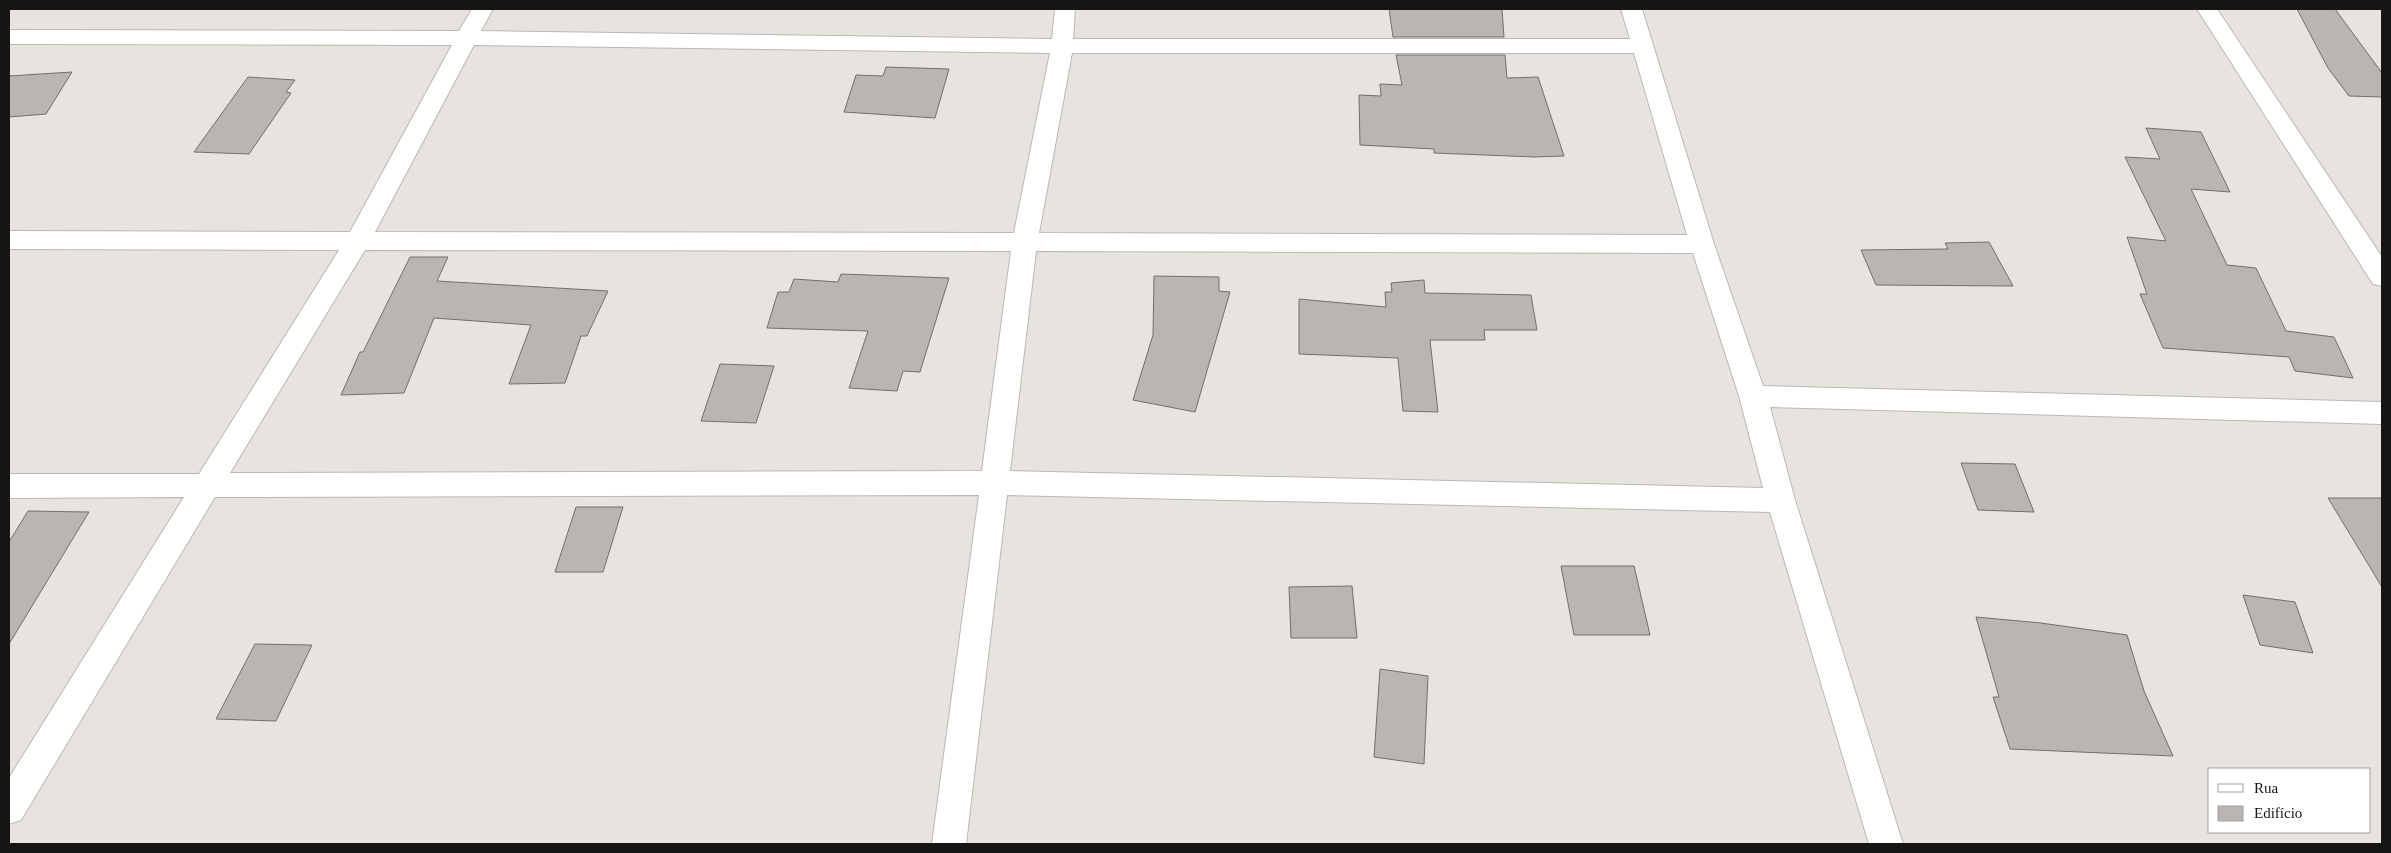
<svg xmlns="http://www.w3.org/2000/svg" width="2391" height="853" viewBox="0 0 2391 853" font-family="'Times New Roman',serif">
	<rect width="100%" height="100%" fill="#e7e3de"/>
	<!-- building -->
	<path fill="#b9b5b1" stroke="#726f6b" d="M1389,9H1502L1504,37H1393Z
		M2297,9H2335L2382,73V97L2349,96L2328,68Z
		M1396,55H1505L1507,78L1538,77L1564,156L1535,157L1434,153V149L1360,145L1359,95L1381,96L1380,84L1402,85Z
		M886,67L949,69L935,118L844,112L856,75L883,76Z
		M72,72L46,114L9,117V76Z
		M248,77L295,80L286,92L291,93L249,154L194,152Z
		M2146,128L2201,132L2230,192L2191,189L2227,265L2256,268L2286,331L2334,337L2353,378L2295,371L2289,357L2163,348L2140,294H2147L2127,237L2166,241L2125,157L2160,159Z
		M1989,242L2013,286L1876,285L1861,250L1948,249L1945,243Z
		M410,257H448L437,281L608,291L587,336H581L565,383L509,384L531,325L434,318L404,393L341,395L360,352H363Z
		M841,274L949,278L920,372L903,371L897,391L849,388L868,331L767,328L778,292H789L794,279L838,282Z
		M1154,276L1219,277V291L1230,292L1195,412L1133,400L1153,335Z
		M1424,280L1425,293L1531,295L1537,330H1484L1485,340H1430L1438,412L1403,411L1398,358L1299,354V299L1386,307L1385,292H1392L1391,283Z
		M720,364L774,366L756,423L701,421Z
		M1961,463L2015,464L2034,512L1978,510Z
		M2328,498H2382V587Z
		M576,507H623L603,572H555Z
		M28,511L89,512L9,644V542Z
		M1561,566H1634L1650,635H1574Z
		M1352,586L1357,638H1291L1289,587Z
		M2243,595L2295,602L2313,653L2260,645Z
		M1976,617L2041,623L2127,635L2144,691L2173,756L2010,749L1993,697H1999Z
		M255,644L312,645L276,721L216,719Z
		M1380,669L1428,676L1424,764L1374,757Z"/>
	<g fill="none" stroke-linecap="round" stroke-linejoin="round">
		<defs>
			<path id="minor" d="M472,9H493L481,31L1052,39L1055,9H1075L1073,39H1630L1621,9H1642L1714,244L1763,386L2382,402V424L1770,407L1795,500L1903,844H1869L1770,512L1007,495L966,844H932L979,495L215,497L21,820L9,824V778L184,497L9,498V474H199L339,250L9,249V231L350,232L452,45L9,44V30L459,31ZM474,45L1050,53L1014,233L375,232ZM1072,53H1634L1687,235L1039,233ZM365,250L1011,251L982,471L230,473ZM1036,251L1693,253L1739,396L1763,488L1010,471Z
				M2197,9H2217L2382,257V286L2373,284Z"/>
		</defs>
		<!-- minor casing -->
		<use href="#minor" stroke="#bbb8b3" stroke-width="2"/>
		<!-- minor -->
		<use href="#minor" fill="#fff" fill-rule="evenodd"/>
	</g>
	<!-- border -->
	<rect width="2391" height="853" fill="none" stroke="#161513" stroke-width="20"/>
	<!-- legend -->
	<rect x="2208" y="768" width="162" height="65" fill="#ffffff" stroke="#a2a1a1"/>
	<rect x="2218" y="784" width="25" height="8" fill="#ffffff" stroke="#a2a1a1"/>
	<text x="2254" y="793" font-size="15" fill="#161513">Rua</text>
	<rect x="2218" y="806" width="25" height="15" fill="#b9b5b1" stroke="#a2a1a1"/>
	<text x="2254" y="818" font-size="15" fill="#161513">Edifício</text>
</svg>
